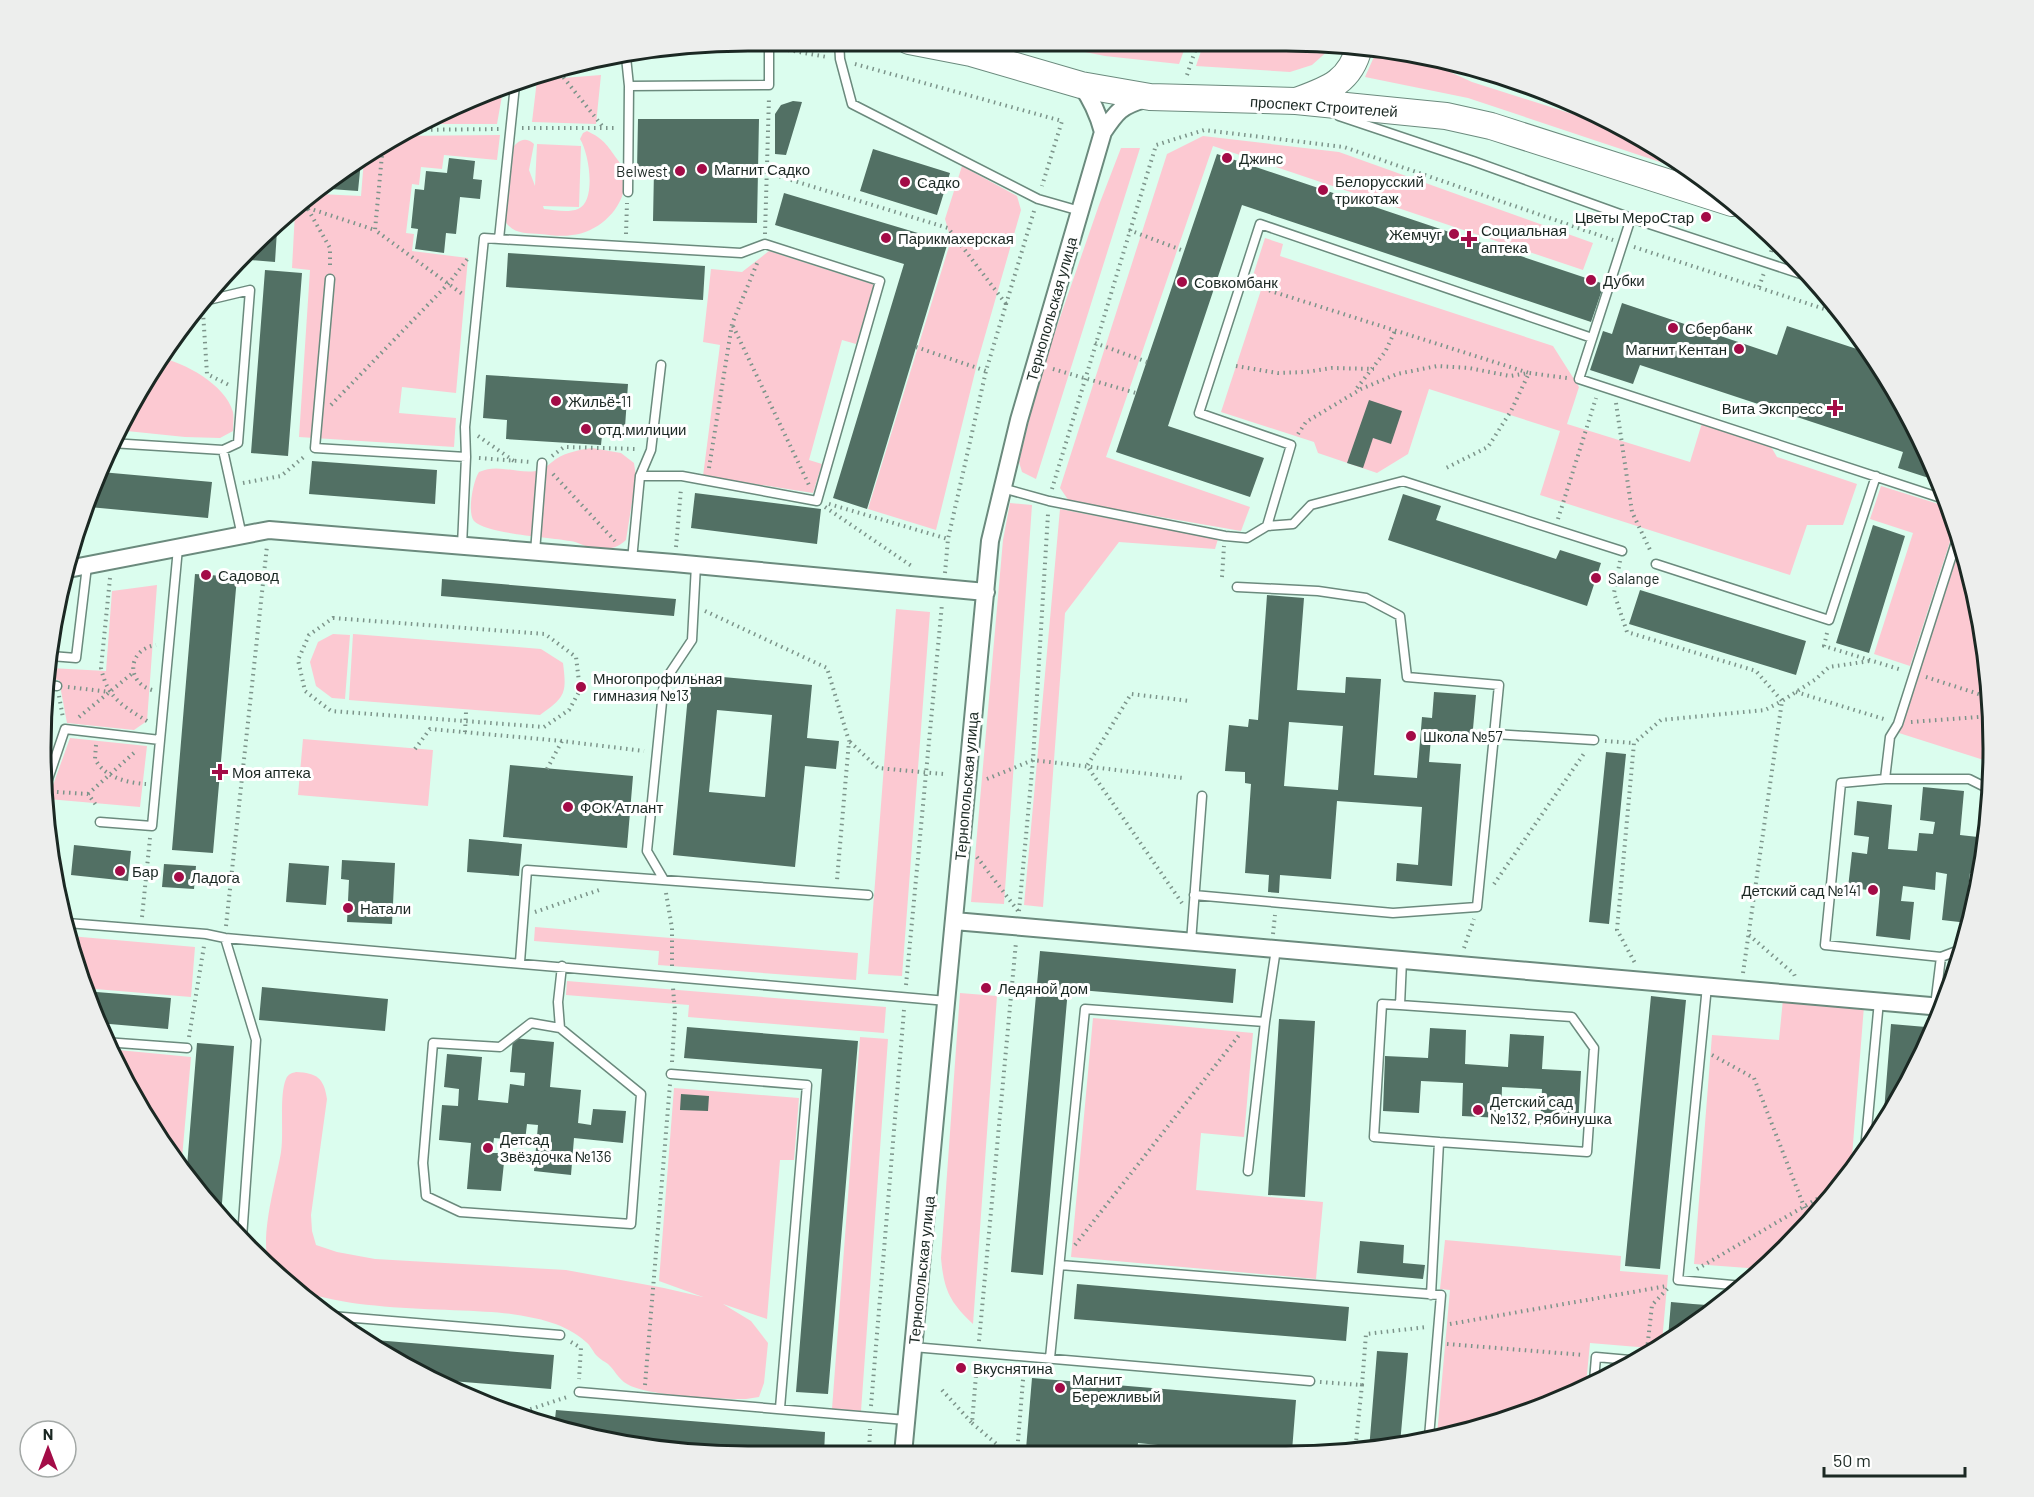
<svg xmlns="http://www.w3.org/2000/svg" width="2034" height="1497" viewBox="0 0 2034 1497" font-family="Barlow,sans-serif">
	<rect width="100%" height="100%" fill="#dbfdee"/>
	<!-- green -->
	<path fill="#fcc9d2" d="M1030,41L1187,42L1179,64L1105,56Z
		M1204,42H1331L1330,49L1312,65L1290,72L1196,66Z
		M1377,50L1415,56L1472,82L1635,134L1679,160L1696,174L1468,98L1365,77Z
		M601,75L596,124L532,122L537,80Z
		M503,90L497,124H422Z
		M587,131C604,139 607,145 617,159C624,168 627,178 624,189C620,212 596,233 572,235C562,237 550,235 540,234C530,233 516,234 509,226C505,223 505,218 505,213L510,152C516,142 524,135 534,144L529,170L535,186L537,144L581,146L579,207L543,206L544,209C554,210 568,213 578,209C597,201 589,153 580,139L583,133Z
		M500,135L497,160L444,155L442,169L421,167L419,185L412,184L406,233L414,234L412,251L468,258L456,393L402,387L399,413L456,418L454,447L299,437L310,270L292,268L295,212L319,194L361,196L364,159L394,136Z
		M1203,136L1339,152L1593,243L1583,270L1213,146L1106,457L1250,507L1241,531L1069,501L1060,488L1167,154Z
		M1121,148H1140L1036,479L1022,472L1019,462L1039,378L1099,205Z
		M962,166L1017,196L1021,210L978,360L936,530L868,509L951,240L945,219Z
		M1265,238L1283,244L1280,256L1553,346L1579,387L1567,424L1690,462L1702,423L1770,445L1777,457L1857,484L1843,525H1807L1790,575L1540,495L1560,431L1429,389L1408,454L1377,473L1318,453L1314,442L1221,412L1261,290L1250,285Z
		M769,251L875,285L856,344L842,340L809,460L822,464L813,493L703,476L720,345L703,342L711,269L742,272Z
		M159,357C185,363 225,384 233,412C234,418 233,425 233,431L220,438L185,437L117,430Z
		M592,448L621,453L634,463L636,477L626,540C618,548 607,550 596,549C587,548 579,542 570,541C550,537 486,534 474,521C467,513 473,481 479,472C498,463 516,474 536,471C544,470 549,464 556,459C567,452 579,450 592,448Z
		M1881,486L1948,507L1955,526L1910,666L1874,654L1913,533L1870,519Z
		M1010,503L1032,505L1004,904L971,902L1003,540Z
		M1060,509L1218,539L1215,549L1119,542L1065,613L1043,907L1024,905Z
		M1961,544L1969,566L1989,686L1988,692L1990,693L1992,703L1990,762L1899,733Z
		M157,585L147,721L134,730L67,723L59,680L50,679V668L106,671L112,591Z
		M896,609L930,612L902,976L868,974Z
		M333,634L350,635L345,699L332,698L316,686L310,662L318,642Z
		M353,634L541,649L563,663C567,694 565,697 540,715L349,700Z
		M70,738L147,746L140,807L48,799Z
		M303,739L433,750L428,806L298,795Z
		M535,927L858,953L856,980L658,965L659,951L534,941Z
		M70,936L195,947L191,997L83,988L78,976Z
		M567,981L886,1007L884,1033L688,1017L689,1005L566,995Z
		M960,993L997,996L973,1324C950,1302 944,1291 941,1258Z
		M1783,999L1864,1006L1851,1169L1818,1216L1761,1269L1694,1264L1712,1035L1779,1040Z
		M1093,1018L1253,1033L1244,1137L1201,1133L1196,1190L1323,1202L1316,1279L1071,1257Z
		M860,1037L888,1039L861,1411L832,1409Z
		M108,1049L191,1057L181,1169L114,1062Z
		M296,1072C317,1073 324,1078 327,1099L311,1215L312,1231L316,1245L337,1252L375,1259L566,1270L664,1288L703,1297L659,1281L674,1088L799,1098L794,1160H780L767,1319L723,1304L751,1321L768,1343L764,1383L759,1397L746,1399H734C709,1398 647,1396 627,1384C618,1379 615,1370 608,1364C605,1362 600,1359 597,1356C593,1352 591,1346 586,1342C565,1323 538,1318 511,1314C454,1306 311,1316 273,1272C255,1249 277,1179 281,1152C284,1133 279,1095 286,1079C288,1074 292,1073 296,1072Z
		M1445,1240L1621,1256L1620,1271L1668,1275L1662,1342L1650,1348L1590,1343L1586,1385L1556,1403L1437,1435L1450,1290L1440,1289Z"/>
	<!-- building -->
	<path fill="#527064" fill-rule="evenodd" d="M793,101L802,102L786,155L775,154V114L781,105Z
		M638,119H759L757,223L653,221L654,170H637Z
		M873,149L950,173L937,215L860,191Z
		M1217,154L1604,284L1591,322L1242,205L1168,426L1264,458L1250,497L1116,452Z
		M449,158L475,161L473,179L482,180L480,199L460,197L456,234L446,233L444,253L415,249L418,229L411,228L415,189L424,190L426,171L447,173Z
		M361,161L358,191L330,189V185Z
		M784,193L948,242L867,509L833,498L904,264L775,225Z
		M272,229L277,230L275,262L238,259L248,248Z
		M508,253L705,266L703,300L506,287Z
		M265,270L302,273L288,456L251,453Z
		M1622,303L1777,355L1787,326L1869,353L1921,436L1938,481L1898,468L1903,452L1640,365L1633,384L1590,370L1603,331L1612,334Z
		M178,333L176,352L164,351Z
		M486,375L628,384L625,427L603,426L601,445L506,439L507,420L483,418Z
		M1369,400L1402,411L1391,444L1373,438L1363,468L1347,463Z
		M312,461L437,470L435,504L309,494Z
		M101,472L212,482L208,518L89,507Z
		M695,493L821,509L817,544L691,528Z
		M1403,494L1441,506L1436,520L1556,559L1560,550L1601,563L1587,606L1388,540Z
		M1873,525L1905,536L1869,653L1836,643Z
		M195,574L237,577L213,853L172,850Z
		M442,579L676,599L674,616L441,596Z
		M1640,590L1806,641L1796,675L1629,624Z
		M1267,595L1304,598L1297,690L1345,693L1346,677L1381,679L1374,775L1417,778L1422,717L1432,718L1434,692L1476,695L1472,740L1431,737L1429,762L1461,764L1452,886L1396,881L1397,863L1418,865L1422,807L1337,801L1331,879L1280,875L1279,893L1268,892L1269,875L1245,873L1251,784L1245,783V772L1225,771L1229,725L1248,727L1249,719L1258,720ZM1289,722L1343,726L1338,790L1284,786Z
		M56,605H61L58,646L52,645Z
		M690,674L812,685L807,738L839,741L836,769L805,766L795,867L673,855ZM717,710L772,715L765,797L709,792Z
		M1606,752L1626,754L1609,924L1589,922Z
		M510,765L633,776L627,848L503,837Z
		M1923,787L1964,791L1960,835L1987,838L1980,874L1970,873L1968,889L1976,890L1968,923L1942,920L1947,874L1936,872L1935,890L1903,886L1901,901L1914,902L1910,940L1876,936L1880,891L1848,888L1852,852L1867,854L1869,837L1854,835L1857,801L1892,805L1888,849L1917,851L1919,833L1933,834L1935,822L1920,820Z
		M469,839L522,844L519,876L467,872Z
		M74,845L131,851L128,881L71,875Z
		M342,860L395,863L392,924L347,922L349,880L341,879Z
		M289,863L329,866L326,905L286,902Z
		M164,864L196,866L194,889L162,887Z
		M1040,951L1236,969L1233,1003L1068,989L1043,1275L1011,1272Z
		M262,987L388,999L385,1031L259,1020Z
		M84,991L171,998L168,1029L98,1023Z
		M1651,996L1686,1000L1660,1269L1625,1266Z
		M1279,1019L1315,1021L1305,1197L1268,1195Z
		M1891,1024L1926,1027L1925,1044L1898,1103L1883,1124Z
		M687,1027L858,1041L828,1394L796,1392L822,1069L684,1058Z
		M1430,1028L1466,1030L1465,1064L1508,1067L1510,1034L1544,1036L1542,1069L1581,1071L1578,1127L1540,1125L1542,1089L1502,1087L1501,1118L1462,1116L1463,1083L1421,1081L1419,1113L1383,1111L1385,1056L1428,1058Z
		M513,1038L554,1042L550,1087L581,1090L578,1123L591,1125L593,1109L626,1111L623,1143L574,1138L571,1175L534,1171L538,1125L527,1124L525,1141L494,1138L492,1153H505L501,1191L467,1189L471,1143L439,1140L442,1105L458,1106L459,1089L444,1087L447,1054L482,1057L478,1100L508,1103L510,1084L524,1086L525,1073L510,1072Z
		M197,1043L234,1046L221,1216L186,1179Z
		M681,1094L709,1096L708,1111L680,1110Z
		M1360,1241L1404,1245L1403,1263L1425,1265L1423,1279L1357,1273Z
		M1077,1284L1349,1307L1346,1341L1074,1319Z
		M1671,1302L1693,1304L1721,1306L1668,1338Z
		M363,1339L554,1355L551,1389L439,1380L395,1362Z
		M1377,1351L1408,1353L1406,1377L1400,1444L1378,1450H1369Z
		M1032,1378L1296,1400L1292,1451H1218L1138,1443L1137,1452L1059,1453L1026,1449Z
		M556,1410L825,1432L824,1454L702,1455L565,1432L554,1428Z"/>
	<g fill="none" stroke-linecap="round" stroke-linejoin="round">
		<defs>
			<path id="service" d="M839,41L840,59L852,104L1038,199L1080,211
				M626,57L629,86L628,192
				M629,86L769,85V41
				M1339,116L1473,161L1631,218L1813,278
				M1631,218L1579,379L1944,499
				M499,239L741,253L765,244L880,281L817,501L682,476H640
				M330,279L315,448L466,457
				M204,301L250,290L238,443L223,450L242,536
				M111,443L223,450
				M1002,488L1049,501L1225,536L1247,538L1267,526L1293,524L1311,505L1403,481L1622,551
				M1267,526L1291,445L1199,413L1260,224L1592,338
				M462,546L466,457L465,427L484,238L499,239L515,85
				M535,552L542,463
				M632,560L640,476L651,450L661,365
				M1656,564L1829,620L1876,476
				M51,656L76,658L87,566
				M49,685L57,686
				M1494,734L1594,740
				M1885,779L1890,737L1898,724L1958,536
				M42,797L65,729L160,740
				M100,822L152,826L178,548
				M664,880L647,851L664,682L692,640L696,565
				M1194,895L1393,913L1477,907L1499,685L1407,677L1400,616L1366,598L1318,591L1237,587
				M67,923L206,934L225,938L947,1001
				M225,938L256,1040L242,1238
				M1191,942L1202,796
				M1962,949L1941,957L1825,945L1841,783L1885,779H1969L1989,789
				M1402,960L1400,1005L1382,1004L1374,1137L1439,1142L1431,1295
				M520,962L527,870L868,895
				M1707,986L1678,1280L1743,1286
				M1400,1005L1572,1017L1594,1048L1587,1152L1439,1142
				M1935,1006L1941,957
				M560,1028L531,1023L500,1047L433,1043L423,1163L426,1196L460,1212L631,1224L641,1094L560,1028L558,1002L562,966
				M105,1042L187,1048
				M671,1074L807,1085L780,1408
				M1865,1150L1879,1001
				M1248,1171L1265,1022L1276,949
				M1060,1265L1441,1295L1429,1437
				M331,1316L560,1335
				M913,1347L1310,1381
				M1050,1358L1085,1009L1265,1022
				M1594,1381L1596,1357L1630,1360
				M579,1392L906,1420"/>
			<path id="minor" d="M1081,85C1092,100 1098,113 1103,132
				M68,569L269,530L674,563L986,592
				M954,921L1942,1007
				M903,1454L990,541L1019,420L1103,132C1117,111 1121,106 1145,99"/>
			<path id="primary" d="M909,41L971,53L1081,85L1150,97L1296,101L1446,116L1491,126L1732,203
				M1299,100C1329,89 1351,81 1359,47"/>
		</defs>
		<!-- service casing -->
		<use href="#service" stroke="#6b8a7d" stroke-width="11"/>
		<!-- minor casing -->
		<use href="#minor" stroke="#6b8a7d" stroke-width="20"/>
		<!-- primary casing -->
		<use href="#primary" stroke="#6b8a7d" stroke-width="28"/>
		<!-- path -->
		<path stroke="#7c948a" stroke-width="4" stroke-dasharray="1.5 4.5" stroke-linecap="butt" d="M782,49L827,57
			M643,54L756,47
			M855,64L1062,121L1042,186
			M556,68L603,127
			M1187,75L1198,42
			M522,128H616
			M407,130L499,129
			M383,144L375,230L465,296
			M768,173L948,228L1006,304
			M305,204L330,248V269
			M308,208L375,230
			M1129,230L1184,251
			M626,234L627,203
			M765,234L769,97
			M1634,247L1846,316
			M1771,252L1775,239
			M1252,285L1529,373L1511,411L1488,447L1446,468
			M1759,287L1764,273
			M203,312L207,374L231,386
			M733,326L809,485
			M1095,343L1147,362
			M916,347L986,371
			M1236,366L1278,373L1306,372L1332,368L1374,369
			M1053,369L1136,393
			M1357,388L1385,352L1395,331
			M1616,403L1632,512L1651,552
			M331,405L449,283L469,257
			M1298,434L1306,422L1361,389L1397,374L1437,366L1469,368L1510,376L1529,373L1567,378
			M478,436L514,461
			M552,456L564,447L637,449
			M479,458L531,462
			M709,468L732,324L758,261
			M553,474L615,541
			M243,483L281,476L305,456
			M1052,489L1156,145L1204,130L1344,147L1613,240
			M829,504L948,539
			M825,507L913,567
			M1558,519L1596,398
			M676,547L681,489
			M1620,561L1614,593L1627,632L1756,671L1782,701L1765,710L1661,720L1634,743L1617,930L1635,963
			M945,573L948,539L986,371L1034,211
			M1222,577L1224,546
			M110,578L101,668C108,700 124,706 150,723
			M705,611L827,668L849,741L837,880
			M333,618L545,634L576,657L580,690L569,710L544,727L331,711L305,691L298,660L309,635Z
			M1827,633L1824,646L1902,670
			M1926,677L1991,698
			M68,687L110,692
			M152,690C125,682 128,649 156,645
			M1796,692L1887,720
			M59,696L63,718
			M79,717L134,672
			M1911,722L1992,716
			M465,732L466,712
			M1605,741L1634,743
			M850,742L878,768L943,774
			M96,745L95,759C104,777 127,783 146,784
			M415,749L430,729L562,741L644,751
			M547,769L562,741
			M987,779L1033,760L1183,778
			M57,792L88,794L96,805
			M88,794L136,751
			M977,857L1018,911
			M1494,884L1585,752
			M666,893L672,928V966
			M1182,903L1087,766L1131,694L1190,701
			M1019,911L1033,760L1048,514
			M535,912L602,889
			M142,917L150,838
			M226,926L267,546
			M1273,934L1275,915
			M1749,935L1794,974L1796,979
			M1464,948L1474,919
			M1743,973L1782,701L1816,679L1829,667L1870,661
			M906,985L942,604
			M189,1037L204,946
			M1712,1055L1754,1078L1810,1222
			M672,1062L675,1012L673,988
			M1075,1245L1240,1034
			M1697,1269L1839,1186
			M1450,1324L1667,1286
			M979,1341L1016,942
			M571,1342L581,1348L579,1379
			M1447,1344L1584,1355
			M1647,1350L1652,1305L1670,1286
			M1320,1382L1362,1385L1355,1451
			M645,1385L670,1084
			M1362,1385L1366,1334L1427,1327
			M942,1390L972,1423L977,1363
			M871,1406L904,1010
			M519,1413L570,1396
			M972,1423L1007,1453
			M1017,1453L1024,1368
			M869,1454L870,1429"/>
		<!-- service -->
		<use href="#service" stroke="#fff" stroke-width="8"/>
		<!-- minor -->
		<use href="#minor" stroke="#fff" stroke-width="16"/>
		<!-- primary -->
		<use href="#primary" stroke="#fff" stroke-width="26"/>
	</g>
	<!-- markers -->
	<g fill="#a30c47" stroke="#fff" stroke-width="2">
		<circle cx="1227" cy="158" r="6"/>
		<circle cx="702" cy="169" r="6"/>
		<circle cx="680" cy="171" r="6"/>
		<circle cx="905" cy="182" r="6"/>
		<circle cx="1323" cy="190" r="6"/>
		<circle cx="1706" cy="217" r="6"/>
		<circle cx="1454" cy="234" r="6"/>
		<circle cx="886" cy="238" r="6"/>
		<path d="M1466 230h6v6h6v6h-6v6h-6v-6h-6v-6h6z"/>
		<circle cx="1591" cy="280" r="6"/>
		<circle cx="1182" cy="282" r="6"/>
		<circle cx="1673" cy="328" r="6"/>
		<circle cx="1739" cy="349" r="6"/>
		<circle cx="556" cy="401" r="6"/>
		<path d="M1832 399h6v6h6v6h-6v6h-6v-6h-6v-6h6z"/>
		<circle cx="586" cy="429" r="6"/>
		<circle cx="206" cy="575" r="6"/>
		<circle cx="1596" cy="578" r="6"/>
		<circle cx="581" cy="687" r="6"/>
		<circle cx="1411" cy="736" r="6"/>
		<path d="M217 763h6v6h6v6h-6v6h-6v-6h-6v-6h6z"/>
		<circle cx="568" cy="807" r="6"/>
		<circle cx="120" cy="871" r="6"/>
		<circle cx="179" cy="877" r="6"/>
		<circle cx="1873" cy="890" r="6"/>
		<circle cx="348" cy="908" r="6"/>
		<circle cx="986" cy="988" r="6"/>
		<circle cx="1478" cy="1110" r="6"/>
		<circle cx="488" cy="1148" r="6"/>
		<circle cx="961" cy="1368" r="6"/>
		<circle cx="1060" cy="1388" r="6"/>
	</g>
	<g text-anchor="middle" dominant-baseline="central" stroke-width="6" stroke-linejoin="round" paint-order="stroke">
		<!-- street labels -->
		<g font-size="15" fill="#1b2823" stroke="#fff">
			<text transform="translate(1324 106) rotate(4)">проспект Строителей</text>
			<text transform="translate(1051 309) rotate(-74)">Тернопольская улица</text>
			<text transform="translate(966 786) rotate(-85)">Тернопольская улица</text>
			<text transform="translate(921 1270) rotate(-84)">Тернопольская улица</text>
		</g>
		<!-- poi labels -->
		<g font-size="15" fill="#1b2823" stroke="#fff" text-anchor="start">
			<text x="1239" y="158">Джинс</text>
			<text x="714" y="169">Магнит Садко</text>
			<text x="668" y="171" text-anchor="end">Belwest</text>
			<text x="1335" y="181">Белорусский<tspan x="1335" dy="17">трикотаж</tspan></text>
			<text x="917" y="182">Садко</text>
			<text x="1694" y="217" text-anchor="end">Цветы МероСтар</text>
			<text x="1481" y="230">Социальная<tspan x="1481" dy="17">аптека</tspan></text>
			<text x="1442" y="234" text-anchor="end">Жемчуг</text>
			<text x="898" y="238">Парикмахерская</text>
			<text x="1603" y="280">Дубки</text>
			<text x="1194" y="282">Совкомбанк</text>
			<text x="1685" y="328">Сбербанк</text>
			<text x="1727" y="349" text-anchor="end">Магнит Кентан</text>
			<text x="568" y="401">Жильё-11</text>
			<text x="1823" y="408" text-anchor="end">Вита Экспресс</text>
			<text x="598" y="429">отд.милиции</text>
			<text x="218" y="575">Садовод</text>
			<text x="1608" y="578">Salange</text>
			<text x="593" y="678">Многопрофильная<tspan x="593" dy="17">гимназия №13</tspan></text>
			<text x="1423" y="736">Школа №57</text>
			<text x="232" y="772">Моя аптека</text>
			<text x="580" y="807">ФОК Атлант</text>
			<text x="132" y="871">Бар</text>
			<text x="191" y="877">Ладога</text>
			<text x="1861" y="890" text-anchor="end">Детский сад №141</text>
			<text x="360" y="908">Натали</text>
			<text x="998" y="988">Ледяной дом</text>
			<text x="1490" y="1101">Детский сад<tspan x="1490" dy="17">№132, Рябинушка</tspan></text>
			<text x="500" y="1139">Детсад<tspan x="500" dy="17">Звёздочка №136</tspan></text>
			<text x="973" y="1368">Вкуснятина</text>
			<text x="1072" y="1379">Магнит<tspan x="1072" dy="17">Бережливый</tspan></text>
		</g>
	</g>
	<!-- crop -->
	<path d="M0 0H2034V1497H0ZM748 51H1286A697 697 0 0 1 1983 748V749A697 697 0 0 1 1286 1446H748A697 697 0 0 1 51 749V748A697 697 0 0 1 748 51Z" fill="#edeeed" fill-rule="evenodd"/>
	<path fill="none" stroke="#1b2823" stroke-width="3" d="M748 51H1286A697 697 0 0 1 1983 748V749A697 697 0 0 1 1286 1446H748A697 697 0 0 1 51 749V748A697 697 0 0 1 748 51Z"/>
	<!-- north arrow -->
	<g transform="translate(48 1449)"><circle r="28" fill="#ffffff" stroke="#a4a9a7" stroke-width="1.5"/>
	<path d="M0-4.5L10 22L0 15L-10 22Z" fill="#a30c47"/>
	<text y="-9" font-size="16" font-weight="bold" text-anchor="middle" fill="#1b2823">N</text>
	</g>
	<!-- scale -->
	<path d="M1824 1467v9h141v-9" fill="none" stroke="#1b2823" stroke-width="3"/>
	<text x="1833" y="1467" font-size="18" fill="#1b2823" stroke="#ffffff" stroke-width="4.5" paint-order="stroke">50 m</text>
</svg>
